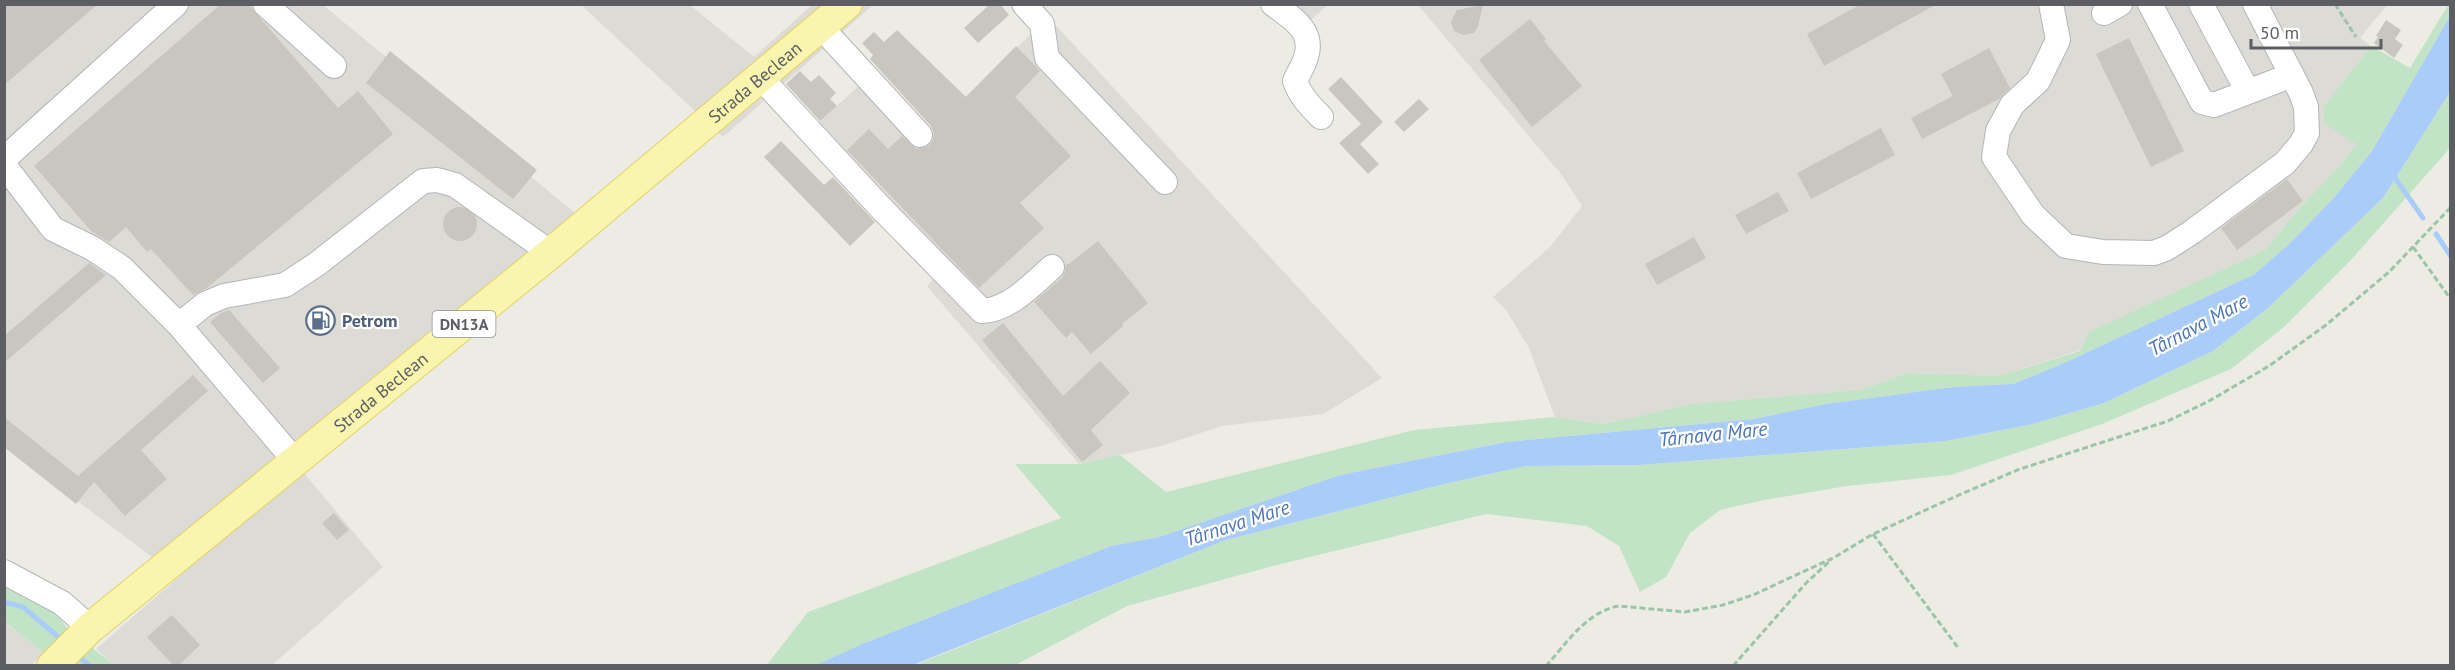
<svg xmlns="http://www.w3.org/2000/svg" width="2455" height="670" viewBox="0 0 2455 670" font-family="'PT Sans',sans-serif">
	<rect width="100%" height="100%" fill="#edece4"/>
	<!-- industrial -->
	<path fill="#dcdbd6" d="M4,5H323L599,233L478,327L302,471L383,567L272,665H114L96,649L179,577L5,447Z
		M581,5H690L754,57L812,5H873L723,137Z
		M1037,5L1382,378L1323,414L1222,426L1161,446L1079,464L927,286L942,270L816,125L860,85L916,144L1036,29Z
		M1283,5H1328L1307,23Z
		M1418,5H2387L2360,38L2371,46L2324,106V123L2357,143L2339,167L2305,202L2265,250L2090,332L2080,350L1999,376L1908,373L1859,390L1690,404L1604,424L1555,417L1528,346L1506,310L1493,297L1550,247L1582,206L1561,174Z
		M4,622L44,653L31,665H5Z"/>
	<!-- green -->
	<path fill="#c2e3c6" d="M2448,5H2450V16L2372,151L2332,200L2289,244L2255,274L2062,364L2013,384L1953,387L1826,404L1753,419L1506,442L1340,475L1159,537L1111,546L862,644L816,665L766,666L808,612L1061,518L1015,464H1079L1120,455L1166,492L1414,430L1555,417L1604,424L1690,404L1859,390L1908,373L1999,376L2080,351L2089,332L2265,250L2305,202L2339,167L2356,144L2324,123V106L2371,46L2410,68Z
		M2450,92V148L2351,260L2284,327L2231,369L2102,424L1951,475L1847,486L1764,500L1720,510L1690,533L1666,577L1640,592L1619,546L1587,526L1486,514L1273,566L1127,606L1015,665L913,666L1226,540L1444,484L1526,466L1639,465L1946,441L2033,424L2104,403L2213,351L2268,308L2383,198Z
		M4,578L56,612L67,628L114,665H59L5,622Z"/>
	<!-- water -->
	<path fill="#a9cdf8" d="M2450,16V92L2383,198L2268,308L2213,351L2104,403L2033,424L1946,441L1639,465L1526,466L1444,484L1226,540L913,665H816L862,644L1111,546L1159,537L1340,475L1506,442L1753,419L1826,404L1953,387L2013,384L2062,364L2255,274L2289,244L2332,200L2372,151Z"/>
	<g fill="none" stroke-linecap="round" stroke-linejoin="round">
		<!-- stream -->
		<path stroke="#a9cdf8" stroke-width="5" d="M2393,175L2423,218
			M2436,234L2450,255
			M4,602L23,607L64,642
			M77,655L90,666"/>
	</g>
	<!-- building -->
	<path fill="#c9c6c0" d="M4,4H98L4,85Z
		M221,4H248L338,108L358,91L393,134L207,288L193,295L151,249L147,252L126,227L109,242L92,232L34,166Z
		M990,4H1000L1009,15L978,43L964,28Z
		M1861,4H1937L1824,66L1807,34Z
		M1483,5L1478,26L1474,33L1463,35L1454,31L1451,22L1457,10Z
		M1530,19L1546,39L1544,41L1582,86L1532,127L1479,60Z
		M2386,20L2401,30L2395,39L2403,45L2394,58L2374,43L2378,37L2376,36Z
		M897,30L966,97L1016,46L1040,71L1015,97L1071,156L1020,203L1044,228L979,288L847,150L869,129L888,149L902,136L916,149L929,146L933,140L934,132L930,125L870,59L873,55L862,43L874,32L884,42Z
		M2129,38L2184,151L2151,167L2096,54Z
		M1989,48L2010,88L1999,99L1922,139L1911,118L1953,96L1941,74Z
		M390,51L537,170L513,199L366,83Z
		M800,71L811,82L819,75L836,93L830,99L837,106L820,121L786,84Z
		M1341,77L1383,122L1360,144L1379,164L1368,174L1339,143L1361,124L1328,89Z
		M1419,99L1429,109L1404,132L1394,122Z
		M1881,128L1895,155L1811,199L1797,173Z
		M781,141L824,185L833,177L875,222L850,246L764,157Z
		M2287,179L2303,201L2237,250L2221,228Z
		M1778,192L1789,211L1746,234L1735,215Z
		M443 224a17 17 0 1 1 34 0a17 17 0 1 1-34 0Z
		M1694,237L1706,258L1657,285L1645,264Z
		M1098,241L1148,303L1122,324L1123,326L1091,354L1072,332L1066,338L1034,302L1062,278L1065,272L1066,264H1069Z
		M89,263L106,275L4,363V336Z
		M229,310L280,368L263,383L210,322L221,313Z
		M1003,323L1063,396L1100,361L1130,393L1091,430L1103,445L1082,462L982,340Z
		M193,375L208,391L141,450L167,479L125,516L94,482L76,504L4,447V417L78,476Z
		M334,513L349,530L337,540L322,523Z
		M172,615L200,645L178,666H174L147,637Z"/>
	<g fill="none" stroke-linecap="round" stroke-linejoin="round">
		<defs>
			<path id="minor" d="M265,4L334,66
				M1024,4L1042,24L1047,58L1165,182
				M1273,4C1293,19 1316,31 1305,60C1303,67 1298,73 1295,81C1300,96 1310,106 1321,117
				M2051,4L2058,40L2038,81L2012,105L1998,131L1994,157L2033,215L2066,246L2103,252L2154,253L2167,248L2192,232L2285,163L2301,144L2307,133L2306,107L2301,93L2255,4
				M2150,4L2202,102L2214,105L2292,75
				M2201,4L2248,92
				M2104,13L2120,4
				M820,26L920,135
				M761,78L880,207L982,311C1009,310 1033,284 1052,267
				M4,159L176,4
				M4,165L53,229L92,248L122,268L179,325L296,462
				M179,325L205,304L224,296L285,285L317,264L423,181L437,180L455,185L551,253
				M4,572L62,603L90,628"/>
			<g id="major">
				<path id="s1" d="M52,666L90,628L551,253L847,4"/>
			</g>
		</defs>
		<!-- minor casing -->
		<use href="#minor" stroke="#b4b5ba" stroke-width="26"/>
		<!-- major casing -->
		<use href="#major" stroke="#e6d064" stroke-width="32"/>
		<!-- path -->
		<path stroke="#9cc3ab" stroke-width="3" stroke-dasharray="6 3" stroke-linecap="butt" d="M2335,4L2356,37
			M2413,247L2450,298
			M1873,534L1959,649
			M1546,666C1566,644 1587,611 1619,606L1685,612L1723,605L1753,595L1835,557L1873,534L1961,494L2020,469L2168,421L2209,401L2269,366L2326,325L2389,272L2450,208
			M1733,666L1806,583L1831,560"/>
		<!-- minor -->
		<use href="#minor" stroke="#fff" stroke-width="24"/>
		<!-- major -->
		<use href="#major" stroke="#f9f5ae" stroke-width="30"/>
	</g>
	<!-- icons -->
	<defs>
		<symbol id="fuel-ring" viewBox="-11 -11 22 22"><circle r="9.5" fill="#fff" stroke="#5c6f8a" stroke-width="1.5"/><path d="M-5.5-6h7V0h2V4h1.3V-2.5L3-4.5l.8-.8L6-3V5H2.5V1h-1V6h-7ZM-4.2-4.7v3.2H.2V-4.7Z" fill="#5c6f8a"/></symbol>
	</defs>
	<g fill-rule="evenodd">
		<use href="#fuel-ring" x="304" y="304" width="33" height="33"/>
	</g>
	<g text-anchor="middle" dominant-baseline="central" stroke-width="4.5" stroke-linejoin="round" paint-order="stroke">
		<!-- shield labels -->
		<rect fill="#fff" stroke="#8d8e92" stroke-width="1.5" x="432.5" y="311" width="63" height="26" rx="4.5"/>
		<g font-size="16" font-weight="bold" fill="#5c5e63">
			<text x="464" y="324">DN13A</text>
		</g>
		<!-- street labels -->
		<g font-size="18" fill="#5c5e63" stroke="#fff">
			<text stroke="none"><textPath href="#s1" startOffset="914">Strada Beclean</textPath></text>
			<text stroke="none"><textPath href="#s1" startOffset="428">Strada Beclean</textPath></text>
		</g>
		<!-- service labels -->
		<g font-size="18" font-weight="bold" fill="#4e5e75" stroke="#fff" text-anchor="start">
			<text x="342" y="320">Petrom</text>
		</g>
		<!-- water labels -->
		<g font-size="20" font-style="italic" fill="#4d76ba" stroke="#fff">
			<text transform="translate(2198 325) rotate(-28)">Târnava Mare</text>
			<text transform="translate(1713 434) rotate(-6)">Târnava Mare</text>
			<text transform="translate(1237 523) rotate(-18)">Târnava Mare</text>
		</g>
	</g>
	<!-- border -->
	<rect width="2455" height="670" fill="none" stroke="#5c5e63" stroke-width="12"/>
	<!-- scale -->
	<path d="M2251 39v9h130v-9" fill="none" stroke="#5c5e63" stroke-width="3"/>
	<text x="2260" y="39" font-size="18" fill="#5c5e63" stroke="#ffffff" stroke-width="4.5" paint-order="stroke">50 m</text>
</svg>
